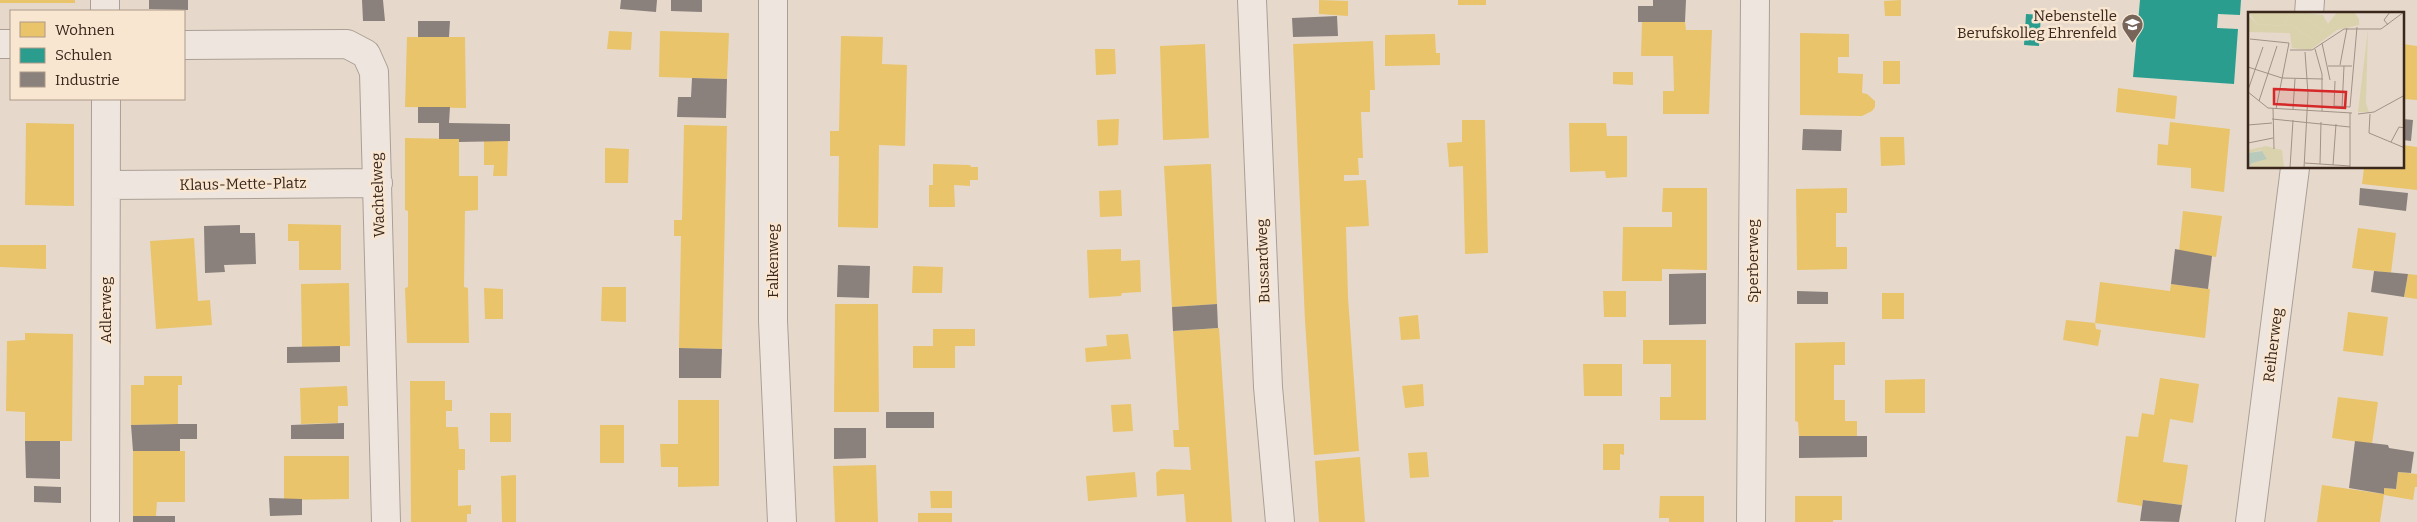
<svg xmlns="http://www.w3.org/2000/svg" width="2417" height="522" viewBox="0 0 2417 522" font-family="Bitter,serif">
	<rect width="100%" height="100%" fill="#e6d9cc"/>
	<!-- homes -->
	<path fill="#e9c46a" d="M0,0H75V3H0Z
		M1319,0L1348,1V16L1319,14Z
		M1458,0H1486V5H1458Z
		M1901,0V16H1885L1884,1Z
		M1642,21L1685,22L1686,30H1712L1709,114H1663V91H1674L1673,56H1641Z
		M609,31L632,32L631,50L607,49Z
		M660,31L729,33L727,79L659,77Z
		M1800,33L1849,34V57H1838V73L1863,74L1862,93L1867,94L1875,101V107L1872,111L1862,116L1800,115Z
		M1435,34L1436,53H1440V65L1385,66V35Z
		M841,36L883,37L882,64L907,65L905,146L879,145L878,228L838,227L839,156H830V131H839Z
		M407,37H465L466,108L405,107Z
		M1373,41L1375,90H1370V112H1361L1363,158H1358L1359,175H1344V181L1366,180L1369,226L1346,227L1348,297L1359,451L1314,455L1305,321L1293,44Z
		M1205,44L1209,138L1163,140L1160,46Z
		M2403,44L2417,46V100L2403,99Z
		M1095,49H1115L1116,74L1096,75Z
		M1883,61H1900V84H1883Z
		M1613,72H1633V85L1613,84Z
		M2118,88L2177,96L2175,119L2116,112Z
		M1119,119L1118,145L1098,146L1097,120Z
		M1462,120H1485L1488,253L1465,254L1463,166L1449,167L1447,143L1462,142Z
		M2170,122L2230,129L2224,192L2191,188V168L2157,165L2158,144L2168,145Z
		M26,123L74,124V206L25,205Z
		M1569,123H1606L1607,136H1627V177L1606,178L1605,171L1570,172Z
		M684,125L727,126L722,349L679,348L681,236H674V220H682Z
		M1880,137H1904L1905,165L1881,166Z
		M405,138L459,139V176H478V210L465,211L464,287L468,288L469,343H407L405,288L408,287V211L405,210Z
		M484,140L508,141L507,176H493L494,165H484Z
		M2403,145L2417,147V190L2362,184L2364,168H2403Z
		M605,148L629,149L628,183H605Z
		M933,164L970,165L971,167H978V180H970V186L954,185L955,207H929V185H933Z
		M1211,164L1217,304L1172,307L1164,166Z
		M1663,188H1707V270L1662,269V281H1622L1623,227H1672V212H1662Z
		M1847,188V213H1836V247H1847V269L1797,270L1796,189Z
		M1121,190L1122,216L1100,217L1099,191Z
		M2183,211L2222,216L2216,257L2179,251Z
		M288,224L341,225V270H299V241H288Z
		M2358,228L2396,233L2391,273L2352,268Z
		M194,238L198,301L210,300L212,325L156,329L150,241Z
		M0,245H46V269L0,267Z
		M1121,249V261L1140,260L1141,292L1122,293L1121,296L1089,298L1087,250Z
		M913,266L943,267L942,293H912Z
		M2408,274L2417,275V299L2404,297Z
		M2100,282L2170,291L2171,284L2210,289L2205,338L2095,323Z
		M349,283L350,346L302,347L301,284Z
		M602,287H626V322L601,321Z
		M484,288L503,289V319H485Z
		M1603,291H1626V317H1604Z
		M1882,293H1904V319H1882Z
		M835,304H878L879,412H834Z
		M2348,312L2388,317L2383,356L2343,351Z
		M1418,315L1420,339L1401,340L1399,317Z
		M2066,320L2095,323L2096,329L2101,330L2098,346L2063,340Z
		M1219,328L1232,522H1186L1184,494L1157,496L1156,473L1161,469L1191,470L1189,447H1174L1173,430H1179L1173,331Z
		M933,329H975V346H955V368H913V346H933Z
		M25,333L73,334L72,441H25V412L6,411L7,341L25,340Z
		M1128,334L1131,359L1086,362L1085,348L1107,346L1106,335Z
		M1643,340H1706V420H1660V397H1671V364H1643Z
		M1845,342V365H1834V400H1845V421H1857V436H1799L1798,422L1795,421V343Z
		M1583,364H1622V396H1584Z
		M144,376H182V385H178V424L131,425V385H144Z
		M2160,378L2199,384L2193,423L2170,419L2163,462L2188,465L2182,505L2143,500L2142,506L2117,502L2126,436L2138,437L2142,413L2154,415Z
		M1925,379V413H1885V380Z
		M410,381H445V400H452V411H446V427H458L459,449H465V470H458V506L471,505V514H467V522H411Z
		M1423,384L1424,406L1405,408L1402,386Z
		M347,386L348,406H338V423L301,424L300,388Z
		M2338,397L2378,402L2372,444L2332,438Z
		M678,400H719V486L678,487V467H661L660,444H678Z
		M1131,404L1133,431L1113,432L1111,405Z
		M490,413H511V442H490Z
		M600,425H624V463H600Z
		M1603,444H1624V455L1620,454V470H1603Z
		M133,451H185V502H157L156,516H133Z
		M1427,452L1429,477L1410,478L1408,453Z
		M284,456H349V499L284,500Z
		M1360,457L1365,522H1319L1315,461Z
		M876,465L878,522H835L833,466Z
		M1135,472L1137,497L1088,501L1086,476Z
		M2398,472L2417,474V487H2415L2413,500L2384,495L2380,522H2317L2322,485L2384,494V488L2396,489Z
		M516,475V522H502L501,476Z
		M930,491H952V508H931Z
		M1660,496H1704V522H1669V518H1659Z
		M1795,496H1842V520H1833V522H1795Z
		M918,513H952V522H918Z"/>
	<!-- schools -->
	<path fill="#2a9d8f" d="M2140,0H2241L2240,15L2218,14L2217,28L2238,29L2234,84L2133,77Z
		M2026,14L2041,15L2039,46L2024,45Z"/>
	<!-- industry -->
	<path fill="#8a817c" d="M149,0H188V10L149,9Z
		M362,0H383L385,21H363Z
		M621,0H657L656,12L620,9Z
		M671,0H702V12L671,11Z
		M1653,0H1686L1685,22H1638V6H1653Z
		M1337,16L1338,36L1293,37L1292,18Z
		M418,21H450L449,37H418Z
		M692,78L727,79L726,118L677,117L678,97H691Z
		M418,107H450L449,123L510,124V141L459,142V139H439V123H418Z
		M2403,119L2413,120L2411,141L2403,140Z
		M1803,129L1842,130L1841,151L1802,150Z
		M2360,188L2408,193L2406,211L2359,205Z
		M240,225V233H255L256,264L224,265L225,272L205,273L204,226Z
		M2175,249L2212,256L2208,289L2171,284Z
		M838,265L870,266L869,298L837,297Z
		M2374,271L2408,274L2404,297L2371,292Z
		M1706,273V324L1669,325V274Z
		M1797,291L1828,292V304H1797Z
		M1217,304L1218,328L1173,331L1172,307Z
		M340,346V362L287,363V347Z
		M679,348L722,349L721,378H679Z
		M886,412H934V428H886Z
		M344,423V439H291V425Z
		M178,424H197V439H180V451H133L131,425Z
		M834,428H866V458L834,459Z
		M1799,436H1867V457L1799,458Z
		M25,441H60V479L26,478Z
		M2355,441L2388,445L2389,448L2414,452L2411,473L2398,472L2396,489L2384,488V494L2349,488Z
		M34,486L61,487V503L34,502Z
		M269,498L302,499V515L270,516Z
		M2143,500L2182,505L2179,522L2140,521Z
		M133,516H175V522H133Z"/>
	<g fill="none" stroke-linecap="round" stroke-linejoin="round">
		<defs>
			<path id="street" d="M105,0V11
				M773,0V321L782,522
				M1252,0L1268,387L1280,522
				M2309,14L2310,0
				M0,44H11
				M184,45L347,44L366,54L374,72L386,522
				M107,185L378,183
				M105,522L106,99
				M1751,522L1755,0
				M2250,522L2295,168"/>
		</defs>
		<!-- street casing -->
		<use href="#street" stroke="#ab9f95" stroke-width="30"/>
		<!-- street -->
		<use href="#street" stroke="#eee6de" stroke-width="28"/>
	</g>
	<!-- icons -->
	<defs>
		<symbol id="school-pin" viewBox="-11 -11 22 30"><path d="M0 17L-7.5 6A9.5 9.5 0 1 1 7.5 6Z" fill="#77655a" stroke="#f8e6d1"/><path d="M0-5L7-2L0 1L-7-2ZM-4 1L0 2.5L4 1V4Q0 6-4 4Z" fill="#fff"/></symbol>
	</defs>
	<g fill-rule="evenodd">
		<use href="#school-pin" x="2120" y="12" width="25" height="34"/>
	</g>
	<g text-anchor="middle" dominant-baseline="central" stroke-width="5" stroke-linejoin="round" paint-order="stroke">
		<!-- poi labels -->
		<g font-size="15" fill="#3b261c" stroke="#f8e6d1" text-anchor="end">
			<text x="2117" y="16">Nebenstelle<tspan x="2117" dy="17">Berufskolleg Ehrenfeld</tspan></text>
		</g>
		<!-- street labels -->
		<g font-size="15" fill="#3b261c" stroke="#f8e6d1">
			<text transform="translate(243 184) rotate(-1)">Klaus-Mette-Platz</text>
			<text transform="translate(378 195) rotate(-92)">Wachtelweg</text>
			<text transform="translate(773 261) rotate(-90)">Falkenweg</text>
			<text transform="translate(1263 261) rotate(-92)">Bussardweg</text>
			<text transform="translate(1753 261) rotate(-90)">Sperberweg</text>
			<text transform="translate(106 310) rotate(-90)">Adlerweg</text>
			<text transform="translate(2273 345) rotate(-83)">Reiherweg</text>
		</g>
	</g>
	<!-- overview -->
	<g transform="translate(2248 12)">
		<rect width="156" height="156" fill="#e6d9cc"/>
		<path d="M0,0H42L37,9L39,14L9,12ZM120,17L118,91L121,100H110Z" fill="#dad2ad"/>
		<path d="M49,0L75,3L80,12L89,0H106L111,7V13L89,18L62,38L44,36L42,21L0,20V3L9,12L39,14L37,9L67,29L75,18ZM18,134L34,138L36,156H0L4,151L18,145L13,138L1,141L0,138Z" fill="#dad2ad"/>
		<path d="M42,0H49L75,18L67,29L37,9Z" fill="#dad2ad"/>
		<path d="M14,139L19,147L4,151L0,156V141Z" fill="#b8cabb"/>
		<path fill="none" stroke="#a29186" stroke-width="1" d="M140,13L136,8L142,0M2,27L41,31L28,97M74,31L82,68M67,37L74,62V99M42,38H64L96,17H133L156,0M92,53L99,16M80,54H104M0,55L34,66L75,67M87,69L86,94L102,95L109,15M0,78L15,35M0,80L20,96L104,101M11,89L29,34M25,96L26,137M94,96L96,54M45,97L47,67M110,102L126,100L157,83M122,102L121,121L157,136M24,107L102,115M0,113L24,111M143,130L151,115L157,116M0,131L25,126M57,151L102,154M72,152L73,110M85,153L88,112M42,156L45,108M56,156L60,82L57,40M102,156V101"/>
		<path fill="#d62828" fill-opacity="0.15" stroke="#d62828" stroke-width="2.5" d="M26,77L98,80L97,96L26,92Z"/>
		<rect width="156" height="156" fill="none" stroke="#3b261c" stroke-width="2.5"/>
	</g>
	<!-- legend -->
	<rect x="10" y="10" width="175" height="90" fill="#f8e6d1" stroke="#ac9989"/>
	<rect x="20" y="22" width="25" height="15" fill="#e9c46a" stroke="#ac9989"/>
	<text x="55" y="35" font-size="15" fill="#3b261c">Wohnen</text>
	<rect x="20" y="48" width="25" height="15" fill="#2a9d8f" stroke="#ac9989"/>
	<text x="55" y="60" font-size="15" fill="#3b261c">Schulen</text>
	<rect x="20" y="72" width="25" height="15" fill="#8a817c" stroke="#ac9989"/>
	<text x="55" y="85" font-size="15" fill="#3b261c">Industrie</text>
</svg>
